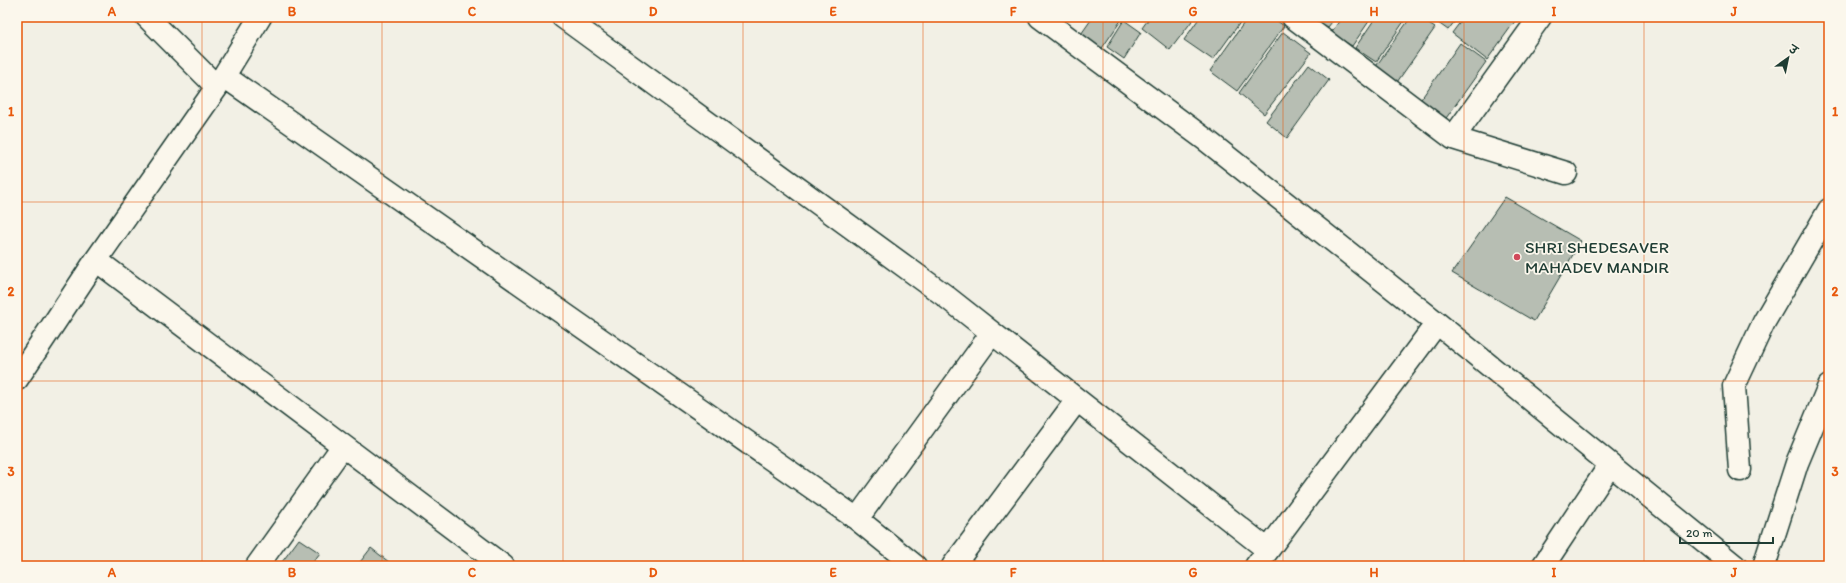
<svg xmlns="http://www.w3.org/2000/svg" width="1846" height="583" viewBox="0 0 1846 583" font-family="Itim,'Playpen Sans Deva',sans-serif">
	<rect width="100%" height="100%" fill="#f2f0e5"/>
	<filter id="ink" filterUnits="userSpaceOnUse"><feTurbulence type="fractalNoise" baseFrequency=".025" numOctaves="2"/><feDisplacementMap in="SourceGraphic" scale="8" xChannelSelector="R" yChannelSelector="G"/><feConvolveMatrix kernelMatrix="1 2 1 2 8 2 1 2 1" color-interpolation-filters="sRGB"/></filter>
	<g filter="url(#ink)">
		<!-- building -->
		<path fill="#b7beb3" stroke="#1f3d34" d="M1093,17H1118L1122,19L1100,51L1079,37Z
			M1150,17H1195L1170,50L1142,28Z
			M1200,17H1244L1213,60L1184,40Z
			M1248,17H1272L1284,26L1237,91L1210,71Z
			M1313,17H1336L1328,27Z
			M1342,17H1372L1352,46L1331,33Z
			M1376,17H1407L1376,62L1355,48Z
			M1411,17H1418L1435,28L1395,85L1374,69Z
			M1430,17H1458L1448,30Z
			M1464,17H1518L1487,60L1452,33Z
			M1124,20L1141,32L1124,59L1107,47Z
			M1283,32L1311,53L1264,114L1239,93Z
			M1460,43L1486,62L1444,121L1419,102Z
			M1309,64L1329,80L1287,138L1266,121Z
			M1505,197L1581,241L1534,321L1452,273Z
			M299,539L320,553L310,566H279Z
			M371,548L394,566H357Z"/>
		<g fill="none" stroke-linecap="round" stroke-linejoin="round">
			<defs>
				<path id="minor" d="M147,17L217,87
					M563,17L944,295L1268,550L1437,323
					M1040,17L1206,140L1437,323L1735,566
					M1293,17L1453,138L1566,173
					M224,76L857,519L915,566
					M1453,138L1540,17
					M96,260L217,87L260,17
					M17,379L96,260L503,566
					M1740,470L1734,386L1764,322L1829,210
					M857,519L992,333
					M257,566L343,446
					M953,566L1077,400
					M1256,566L1268,550
					M1543,566L1610,465
					M1764,566L1797,463L1829,386"/>
			</defs>
			<!-- minor casing -->
			<use href="#minor" stroke="#1f3d34" stroke-width="25"/>
			<!-- minor -->
			<use href="#minor" stroke="#fbf7ec" stroke-width="22"/>
		</g>
	</g>
	<!-- grid -->
	<path fill="none" stroke="#e8590c" stroke-width="1" stroke-opacity="0.55" d="M202,17V566M382,17V566M563,17V566M743,17V566M923,17V566M1103,17V566M1283,17V566M1464,17V566M1644,17V566M17,202H1829M17,381H1829"/>
	<!-- markers -->
	<circle fill="#d1495b" stroke="#fbf7ec" stroke-width="1.5" cx="1517" cy="257" r="4"/>
	<g text-anchor="middle" dominant-baseline="central" stroke-width="3.5" stroke-linejoin="round" paint-order="stroke">
		<!-- poi labels -->
		<g font-size="17" fill="#1f3d34" stroke="#fbf7ec" text-anchor="start">
			<text x="1525" y="247">SHRI SHEDESAVER<tspan x="1525" dy="20">MAHADEV MANDIR</tspan></text>
		</g>
	</g>
	<!-- margin -->
	<rect width="1846" height="583" fill="none" stroke="#fbf7ec" stroke-width="44"/>
	<!-- north arrow -->
	<g transform="translate(1788 58) rotate(33)" stroke="#fbf7ec" stroke-width="3" paint-order="stroke">
	<path d="M0-3L7 15L0 10L-7 15Z" fill="#1f3d34"/>
	<text y="-6" font-size="11" font-weight="bold" text-anchor="middle" fill="#1f3d34">उ</text>
	</g>
	<!-- scale -->
	<path d="M1680 537v6h93v-6" fill="none" stroke="#1f3d34" stroke-width="2"/>
	<text x="1686" y="537" font-size="12" fill="#1f3d34" stroke="#fbf7ec" stroke-width="3" paint-order="stroke">20 m</text>
	<rect x="22" y="22" width="1802" height="539" fill="none" stroke="#e8590c" stroke-width="1.5"/>
	<g font-size="13" text-anchor="middle" font-weight="bold" fill="#e8590c">
		<text x="112" y="16">A</text>
		<text x="292" y="16">B</text>
		<text x="472" y="16">C</text>
		<text x="653" y="16">D</text>
		<text x="833" y="16">E</text>
		<text x="1013" y="16">F</text>
		<text x="1193" y="16">G</text>
		<text x="1374" y="16">H</text>
		<text x="1554" y="16">I</text>
		<text x="1734" y="16">J</text>
		<text x="11" y="116">1</text>
		<text x="1835" y="116">1</text>
		<text x="11" y="296">2</text>
		<text x="1835" y="296">2</text>
		<text x="11" y="476">3</text>
		<text x="1835" y="476">3</text>
		<text x="112" y="577">A</text>
		<text x="292" y="577">B</text>
		<text x="472" y="577">C</text>
		<text x="653" y="577">D</text>
		<text x="833" y="577">E</text>
		<text x="1013" y="577">F</text>
		<text x="1193" y="577">G</text>
		<text x="1374" y="577">H</text>
		<text x="1554" y="577">I</text>
		<text x="1734" y="577">J</text>
	</g>
</svg>
